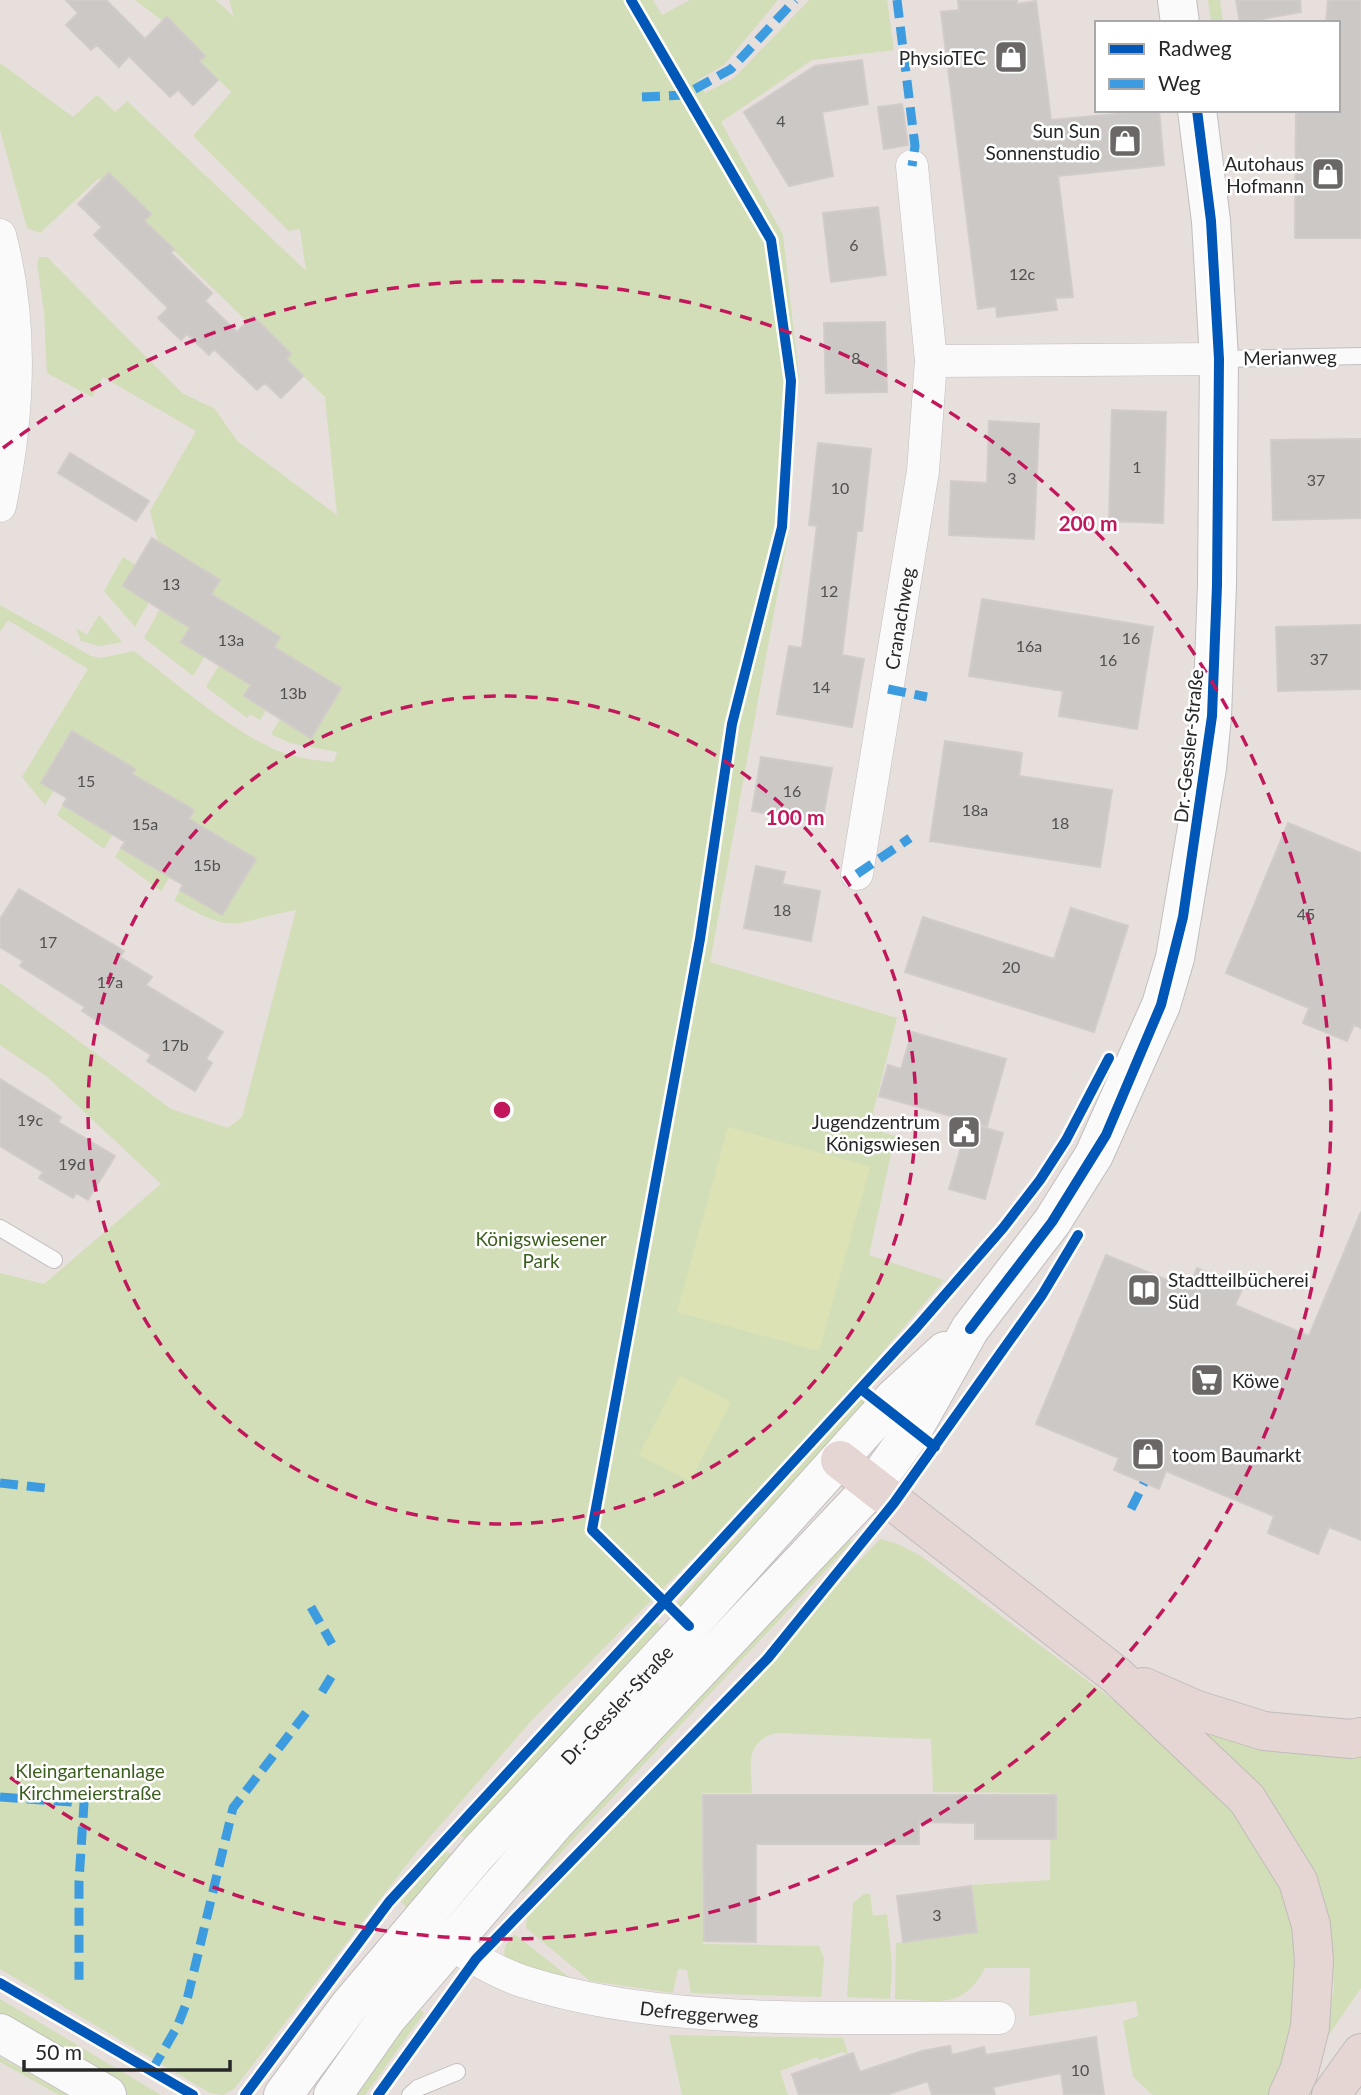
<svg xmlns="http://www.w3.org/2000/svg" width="1361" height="2095" viewBox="0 0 1361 2095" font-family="Lato,sans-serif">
	<rect width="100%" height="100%" fill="#e6dfdc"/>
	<!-- green -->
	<path fill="#d2deb7" d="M135,0H216L234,17L229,0H653L662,15L690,0H778L724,65L698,80L705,93L734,78L809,0H887L894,50L812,60L721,122L783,235L799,378L789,531L710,962L897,1018L869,1128L895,1136L869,1255L944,1280L788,1463L533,1719L415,1854L234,2089L223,2095L210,2093L0,1969V1273L44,1284L161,1184L46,1076L0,1045V983L171,1109L228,1128L242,1117L296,910C231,922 238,937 174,900L180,890L222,915L255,858L189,819L194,810L130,777L135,769L72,731L41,782L54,790L45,805L22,777L88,669L8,620L0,632V605L91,656L101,658L134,651C174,682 232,731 276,750C295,758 314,760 334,762L337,752L290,743L271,734L280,719L311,737L341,688L274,647L280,637L211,594L219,580L158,542L150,511L196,431L103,377L92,397L47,373L44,312L37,264L39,257H47L182,393L215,409L237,441L337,515L325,397L99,178L40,233L27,228L0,130V63L73,117L97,95L115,112L127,101L306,271L300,229L289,231L193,136L231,92L160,19Z
		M1208,0H1220L1223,23H1211Z
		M123,557L136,565L123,586L149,602L135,627L104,591Z
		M160,609L190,628L205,656L193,676L144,638Z
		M99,615L122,642L99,646L81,641L76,628L87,635Z
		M219,665L251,685L244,697L266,710L260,720L250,714L247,718L206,687Z
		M63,805L113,834L104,849L57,815Z
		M121,848L170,877L161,891L115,857Z
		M861,1398L867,1403L681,1613L674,1607Z
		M850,1538L851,1543L811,1586L524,1892L516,1887Z
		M880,1539L898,1544L921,1556L1192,1759L1237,1802L1300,1928L1296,2024L1271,2095H1153L1133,2077L1123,2021L1138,2016L1136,2001L1029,2016L1030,1968H985C963,2011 937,2000 895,1999L896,1943L978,1932L971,1885L1050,1880L1051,1793L933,1792L931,1739L776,1733C744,1742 751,1765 752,1793H702L703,1944L819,1946L824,1958L821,1997L691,1993L687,1970L678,1969L673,1993L590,1981L526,1928L527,1917Z
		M656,1622L664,1630L468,1841L459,1834L571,1709Z
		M1202,1730L1361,1749V1988L1324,2042L1334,1988L1331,1950L1311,1871L1291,1832L1258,1788Z
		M445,1851L455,1856L409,1910L401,1902Z
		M864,1894H870L873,1916L887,1914L892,1966L890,1999L847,1997L853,1903Z
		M514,1935L517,1936L575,1982L515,1966L504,1958L505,1946Z
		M0,1999L161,2095H128L0,2022Z
		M415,2006L424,2013L365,2095H350Z
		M669,2035L843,2038L848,2054L842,2052L819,2060L817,2057L780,2071L788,2095H682Z
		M0,2057L67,2095H59L0,2062Z"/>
	<!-- pitch -->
	<path fill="#dde2b5" d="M728,1127L870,1167L819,1351L677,1312Z
		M679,1376L731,1402L690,1481L639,1455Z"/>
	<!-- building -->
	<path fill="#ccc8c6" stroke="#d1cbc9" stroke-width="2" d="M66,0H106L145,39L167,17L205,56L199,61L218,80L193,105L178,90L170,97L129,56L119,67L97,45L91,50L66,25L78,13Z
		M958,0H1017V4L1036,1L1051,120L1159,110L1164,165L1058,176L1073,297L1055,298L1057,310L997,317L996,306L978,309L941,12L959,10Z
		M1236,0H1300L1301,12L1240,23Z
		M1328,0H1361V238H1295L1296,110H1338V23H1326Z
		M862,60L868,104L822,112L833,176L789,186L744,112L815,66Z
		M902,104L908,145L884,149L878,107Z
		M109,173L151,214L144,221L174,249L171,253L212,293L205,301L237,332L253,316L291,354L286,359L303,376L281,398L265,383L257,390L214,349L209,355L187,334L181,340L158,318L168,308L94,235L102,227L78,204Z
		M878,207L886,275L831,282L823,213Z
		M885,322L887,392L826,393L824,323Z
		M1112,410L1166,412L1163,523L1109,521Z
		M989,421L1039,424L1034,539L949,535L951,481L987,483Z
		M1361,439V518L1273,520L1271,440Z
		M818,443L871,449L862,531H857L842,655L864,659L852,727L777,714L789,646L802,648L817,526L809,525Z
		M70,453L149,501L136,521L58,473Z
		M152,538L220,580L211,594L280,637L274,647L341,688L311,738L244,696L251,685L181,642L190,628L123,586Z
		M982,599L1153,627L1137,729L1059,716L1063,691L969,676Z
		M1361,625V689L1278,691L1276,627Z
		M72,731L135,769L132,774L194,810L189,819L256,859L222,915L180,890L183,885L121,848L125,842L63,805L67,798L41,783Z
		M945,741L1022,753L1019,776L1112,790L1100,867L930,841Z
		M761,757L832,768L822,823L752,811Z
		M1288,823L1361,853V1028L1354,1025L1347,1041L1303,1023L1309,1008L1226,973Z
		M756,866L785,872L782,884L820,891L811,941L744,928Z
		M19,889L124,951L120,957L152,977L146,985L223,1032L206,1059L212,1063L195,1091L147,1061L151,1055L82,1011L85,1007L20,966L23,961L0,947V919Z
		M1071,908L1128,926L1094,1032L905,972L923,917L1054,959Z
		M912,1032L1006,1059L987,1126L879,1096L888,1065L901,1069Z
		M0,1079L61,1117L58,1122L115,1156L88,1200L76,1193L73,1198L39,1178L43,1172L0,1146Z
		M968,1123L1003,1133L985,1199L949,1189Z
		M1361,1212V1540L1329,1527L1318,1554L1268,1533L1274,1516L1166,1471L1159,1489L1114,1470L1119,1458L1036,1424L1106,1255L1189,1289L1197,1268L1243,1287L1235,1305L1309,1336Z
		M703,1795H1056V1839H975V1823L919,1822V1844H756V1942L704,1941Z
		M971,1886L977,1932L903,1942L897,1896Z
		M1096,2037L1104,2095H1064L1061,2073L993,2087L995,2095H932L928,2081L886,2095H799L792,2074L853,2053L860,2072L922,2051L950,2046L952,2055L984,2047L986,2055Z"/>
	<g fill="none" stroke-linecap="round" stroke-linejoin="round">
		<defs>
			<path id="lane" d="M1219,359L1361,356
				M0,1228L54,1260
				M410,2095L418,2088L457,2072"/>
			<g id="street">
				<path d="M0,235C24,325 19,416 0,506"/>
				<path d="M931,361L1219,359"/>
				<path id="s1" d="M857,874L923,471L931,361L912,166"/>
				<path id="s2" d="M431,1932C461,1950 491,1971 525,1982C670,2028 847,2016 999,2018"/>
			</g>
			<g id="secondary">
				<path d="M1177,0L1180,23"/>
				<path d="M0,2033L107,2095"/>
				<path id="s3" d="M283,2095L349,2006L478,1853L689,1626L894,1398L945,1351"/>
				<path d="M333,2095L387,2018L554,1824L873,1486L913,1430L970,1329L1052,1222L1094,1155L1161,1005L1175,958L1207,768L1212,716L1217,585L1219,359L1211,221L1197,110"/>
			</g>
			<path id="highway" d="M840,1460L1116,1675L1247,1799L1298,1881L1311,1925L1314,1960L1310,2027L1299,2071L1288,2095
				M1144,1687L1197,1710L1264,1731L1351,1739L1361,1737
				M1331,2095L1361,2053"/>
		</defs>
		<!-- lane casing -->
		<use href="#lane" stroke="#c0bebe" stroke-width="18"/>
		<!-- street casing -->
		<use href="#street" stroke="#c0bebe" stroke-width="33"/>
		<!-- secondary casing -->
		<use href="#secondary" stroke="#c0bebe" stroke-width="40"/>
		<!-- highway casing -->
		<use href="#highway" stroke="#bfbcbb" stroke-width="40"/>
		<!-- lane -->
		<use href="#lane" stroke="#fbfafa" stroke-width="16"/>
		<!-- street -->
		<use href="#street" stroke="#fbfafa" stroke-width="32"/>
		<!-- secondary -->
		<use href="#secondary" stroke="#fbfafa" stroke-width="38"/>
		<!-- highway -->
		<use href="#highway" stroke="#e6d6d3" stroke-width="38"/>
		<!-- quiet -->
		<path stroke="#3d9ce0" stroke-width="9" stroke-dasharray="18 9" stroke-linecap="butt" d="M897,0L915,146L912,166
			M642,97L684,95L731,69L795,0
			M888,689L927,697
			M857,874L910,838
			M0,1483L46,1488
			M1131,1509L1144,1483
			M311,1607L332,1644
			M322,1692L336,1669
			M0,1797L84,1803L79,1881V1988
			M152,2070L177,2027L186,2004L233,1808L309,1709"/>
		<defs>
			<path id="cycleway" d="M631,0L771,240L791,381L782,527L732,724L700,939L592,1530L689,1626
				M970,1329L1052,1222L1106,1135L1161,1005L1183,917L1212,716L1217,585L1219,359L1211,221L1197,110
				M861,1389L935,1447
				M0,1983L193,2095
				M245,2095L389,1902L917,1327L1003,1228L1040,1180L1066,1140L1109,1058
				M378,2095L476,1959L768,1658L894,1503L1042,1295L1078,1235"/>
		</defs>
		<!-- cycleway casing -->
		<use href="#cycleway" stroke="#fff" stroke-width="15"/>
		<!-- cycleway -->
		<use href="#cycleway" stroke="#0057b8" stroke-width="10"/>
	</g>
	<!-- distance rings -->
	<g fill="none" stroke="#c2185b" stroke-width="3.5" stroke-dasharray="12 9">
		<circle cx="502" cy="1110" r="414"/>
		<path d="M3 448A829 829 0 1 1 3 1772"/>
	</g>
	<!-- icons -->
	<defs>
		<symbol id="shop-square" viewBox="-11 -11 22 22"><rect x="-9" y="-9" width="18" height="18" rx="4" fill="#6a6766" stroke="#fff"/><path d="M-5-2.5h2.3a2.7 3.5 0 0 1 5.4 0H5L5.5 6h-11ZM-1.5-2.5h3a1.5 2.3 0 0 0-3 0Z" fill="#fff"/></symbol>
		<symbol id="civic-square" viewBox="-11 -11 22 22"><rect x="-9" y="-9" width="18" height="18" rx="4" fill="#6a6766" stroke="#fff"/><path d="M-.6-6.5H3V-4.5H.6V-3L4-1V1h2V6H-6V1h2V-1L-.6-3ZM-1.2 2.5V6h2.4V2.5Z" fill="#fff"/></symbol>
		<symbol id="library-square" viewBox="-11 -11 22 22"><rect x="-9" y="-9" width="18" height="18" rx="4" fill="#6a6766" stroke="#fff"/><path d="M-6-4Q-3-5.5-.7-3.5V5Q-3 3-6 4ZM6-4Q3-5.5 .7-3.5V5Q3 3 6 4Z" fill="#fff"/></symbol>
		<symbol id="supermarket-square" viewBox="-11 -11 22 22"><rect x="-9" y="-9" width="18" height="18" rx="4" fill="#6a6766" stroke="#fff"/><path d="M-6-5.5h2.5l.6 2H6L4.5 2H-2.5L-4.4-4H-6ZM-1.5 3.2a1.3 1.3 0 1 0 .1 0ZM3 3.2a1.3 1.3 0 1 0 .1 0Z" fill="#fff"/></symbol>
	</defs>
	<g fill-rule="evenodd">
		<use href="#shop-square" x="992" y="38" width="38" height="38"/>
		<use href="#shop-square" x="1106" y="122" width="38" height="38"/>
		<use href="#shop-square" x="1309" y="155" width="38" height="38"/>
		<use href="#civic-square" x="945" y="1113" width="38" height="38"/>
		<use href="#library-square" x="1125" y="1271" width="38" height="38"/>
		<use href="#supermarket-square" x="1188" y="1361" width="38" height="38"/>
		<use href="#shop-square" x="1129" y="1435" width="38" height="38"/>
	</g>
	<g text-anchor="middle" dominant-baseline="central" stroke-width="5" stroke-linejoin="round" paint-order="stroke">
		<!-- number labels -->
		<g font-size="16" fill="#515050">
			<text x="781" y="120">4</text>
			<text x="854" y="244">6</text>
			<text x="1022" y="273">12c</text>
			<text x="856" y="357">8</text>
			<text x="1137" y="466">1</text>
			<text x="1012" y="477">3</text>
			<text x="1316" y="479">37</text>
			<text x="840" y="487">10</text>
			<text x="171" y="583">13</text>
			<text x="829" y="590">12</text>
			<text x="1131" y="637">16</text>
			<text x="231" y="639">13a</text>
			<text x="1029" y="645">16a</text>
			<text x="1319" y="658">37</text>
			<text x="1108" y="659">16</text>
			<text x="821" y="686">14</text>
			<text x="293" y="692">13b</text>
			<text x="86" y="780">15</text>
			<text x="792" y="790">16</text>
			<text x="975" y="809">18a</text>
			<text x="1060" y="822">18</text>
			<text x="145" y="823">15a</text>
			<text x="207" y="864">15b</text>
			<text x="782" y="909">18</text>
			<text x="1306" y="913">45</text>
			<text x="48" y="941">17</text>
			<text x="1011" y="966">20</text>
			<text x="110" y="981">17a</text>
			<text x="175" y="1044">17b</text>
			<text x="30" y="1119">19c</text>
			<text x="72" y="1163">19d</text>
			<text x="937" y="1914">3</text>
			<text x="1080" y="2069">10</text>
		</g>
		<!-- poi labels -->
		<g font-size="19" fill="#272727" stroke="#fff" text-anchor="end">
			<text x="986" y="57">PhysioTEC</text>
			<text x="1100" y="130">Sun Sun<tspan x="1100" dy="22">Sonnenstudio</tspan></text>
			<text x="1304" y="163">Autohaus<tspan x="1304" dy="22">Hofmann</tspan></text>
			<text x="940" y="1121">Jugendzentrum<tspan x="940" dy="22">Königswiesen</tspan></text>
			<text x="1168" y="1279" text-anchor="start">Stadtteilbücherei<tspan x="1168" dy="22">Süd</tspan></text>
			<text x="1232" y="1380" text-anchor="start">Köwe</text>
			<text x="1172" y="1454" text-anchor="start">toom Baumarkt</text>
		</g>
		<!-- street labels -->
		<g font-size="19" fill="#272727" stroke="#fff">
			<text transform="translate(1290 357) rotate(-1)">Merianweg</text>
			<text stroke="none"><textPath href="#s1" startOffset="259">Cranachweg</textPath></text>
			<text transform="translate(1188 746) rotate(-84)">Dr.-Gessler-Straße</text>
			<text stroke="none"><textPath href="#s3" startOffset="514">Dr.-Gessler-Straße</textPath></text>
			<text stroke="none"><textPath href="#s2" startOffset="284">Defreggerweg</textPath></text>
		</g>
		<!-- park labels -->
		<g font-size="19" fill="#3b5e1d" stroke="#fff">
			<text x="541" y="1238">Königswiesener<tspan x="541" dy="22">Park</tspan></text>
			<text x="90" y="1770">Kleingartenanlage<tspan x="90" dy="22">Kirchmeierstraße</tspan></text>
		</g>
	</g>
	<circle cx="502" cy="1110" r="10" fill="#c2185b" stroke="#fff" stroke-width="3.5"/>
	<g font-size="21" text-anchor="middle" font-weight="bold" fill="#c2185b" stroke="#fff" stroke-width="5" stroke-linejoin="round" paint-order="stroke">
		<text x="1088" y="531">200 m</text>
		<text x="795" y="825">100 m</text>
	</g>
	<!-- legend -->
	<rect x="1095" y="21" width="245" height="91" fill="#ffffff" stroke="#a9a9a9" stroke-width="2"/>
	<rect x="1109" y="44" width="35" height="10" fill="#0057b8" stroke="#a9a9a9" stroke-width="2"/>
	<text x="1158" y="56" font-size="21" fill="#272727">Radweg</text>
	<rect x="1109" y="79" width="35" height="10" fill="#3d9ce0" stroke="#a9a9a9" stroke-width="2"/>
	<text x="1158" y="91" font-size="21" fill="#272727">Weg</text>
	<!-- scale -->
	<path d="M24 2060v10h206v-10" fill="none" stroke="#272727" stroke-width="3.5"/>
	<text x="35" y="2060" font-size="21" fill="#272727" stroke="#ffffff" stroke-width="5" paint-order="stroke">50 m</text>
</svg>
